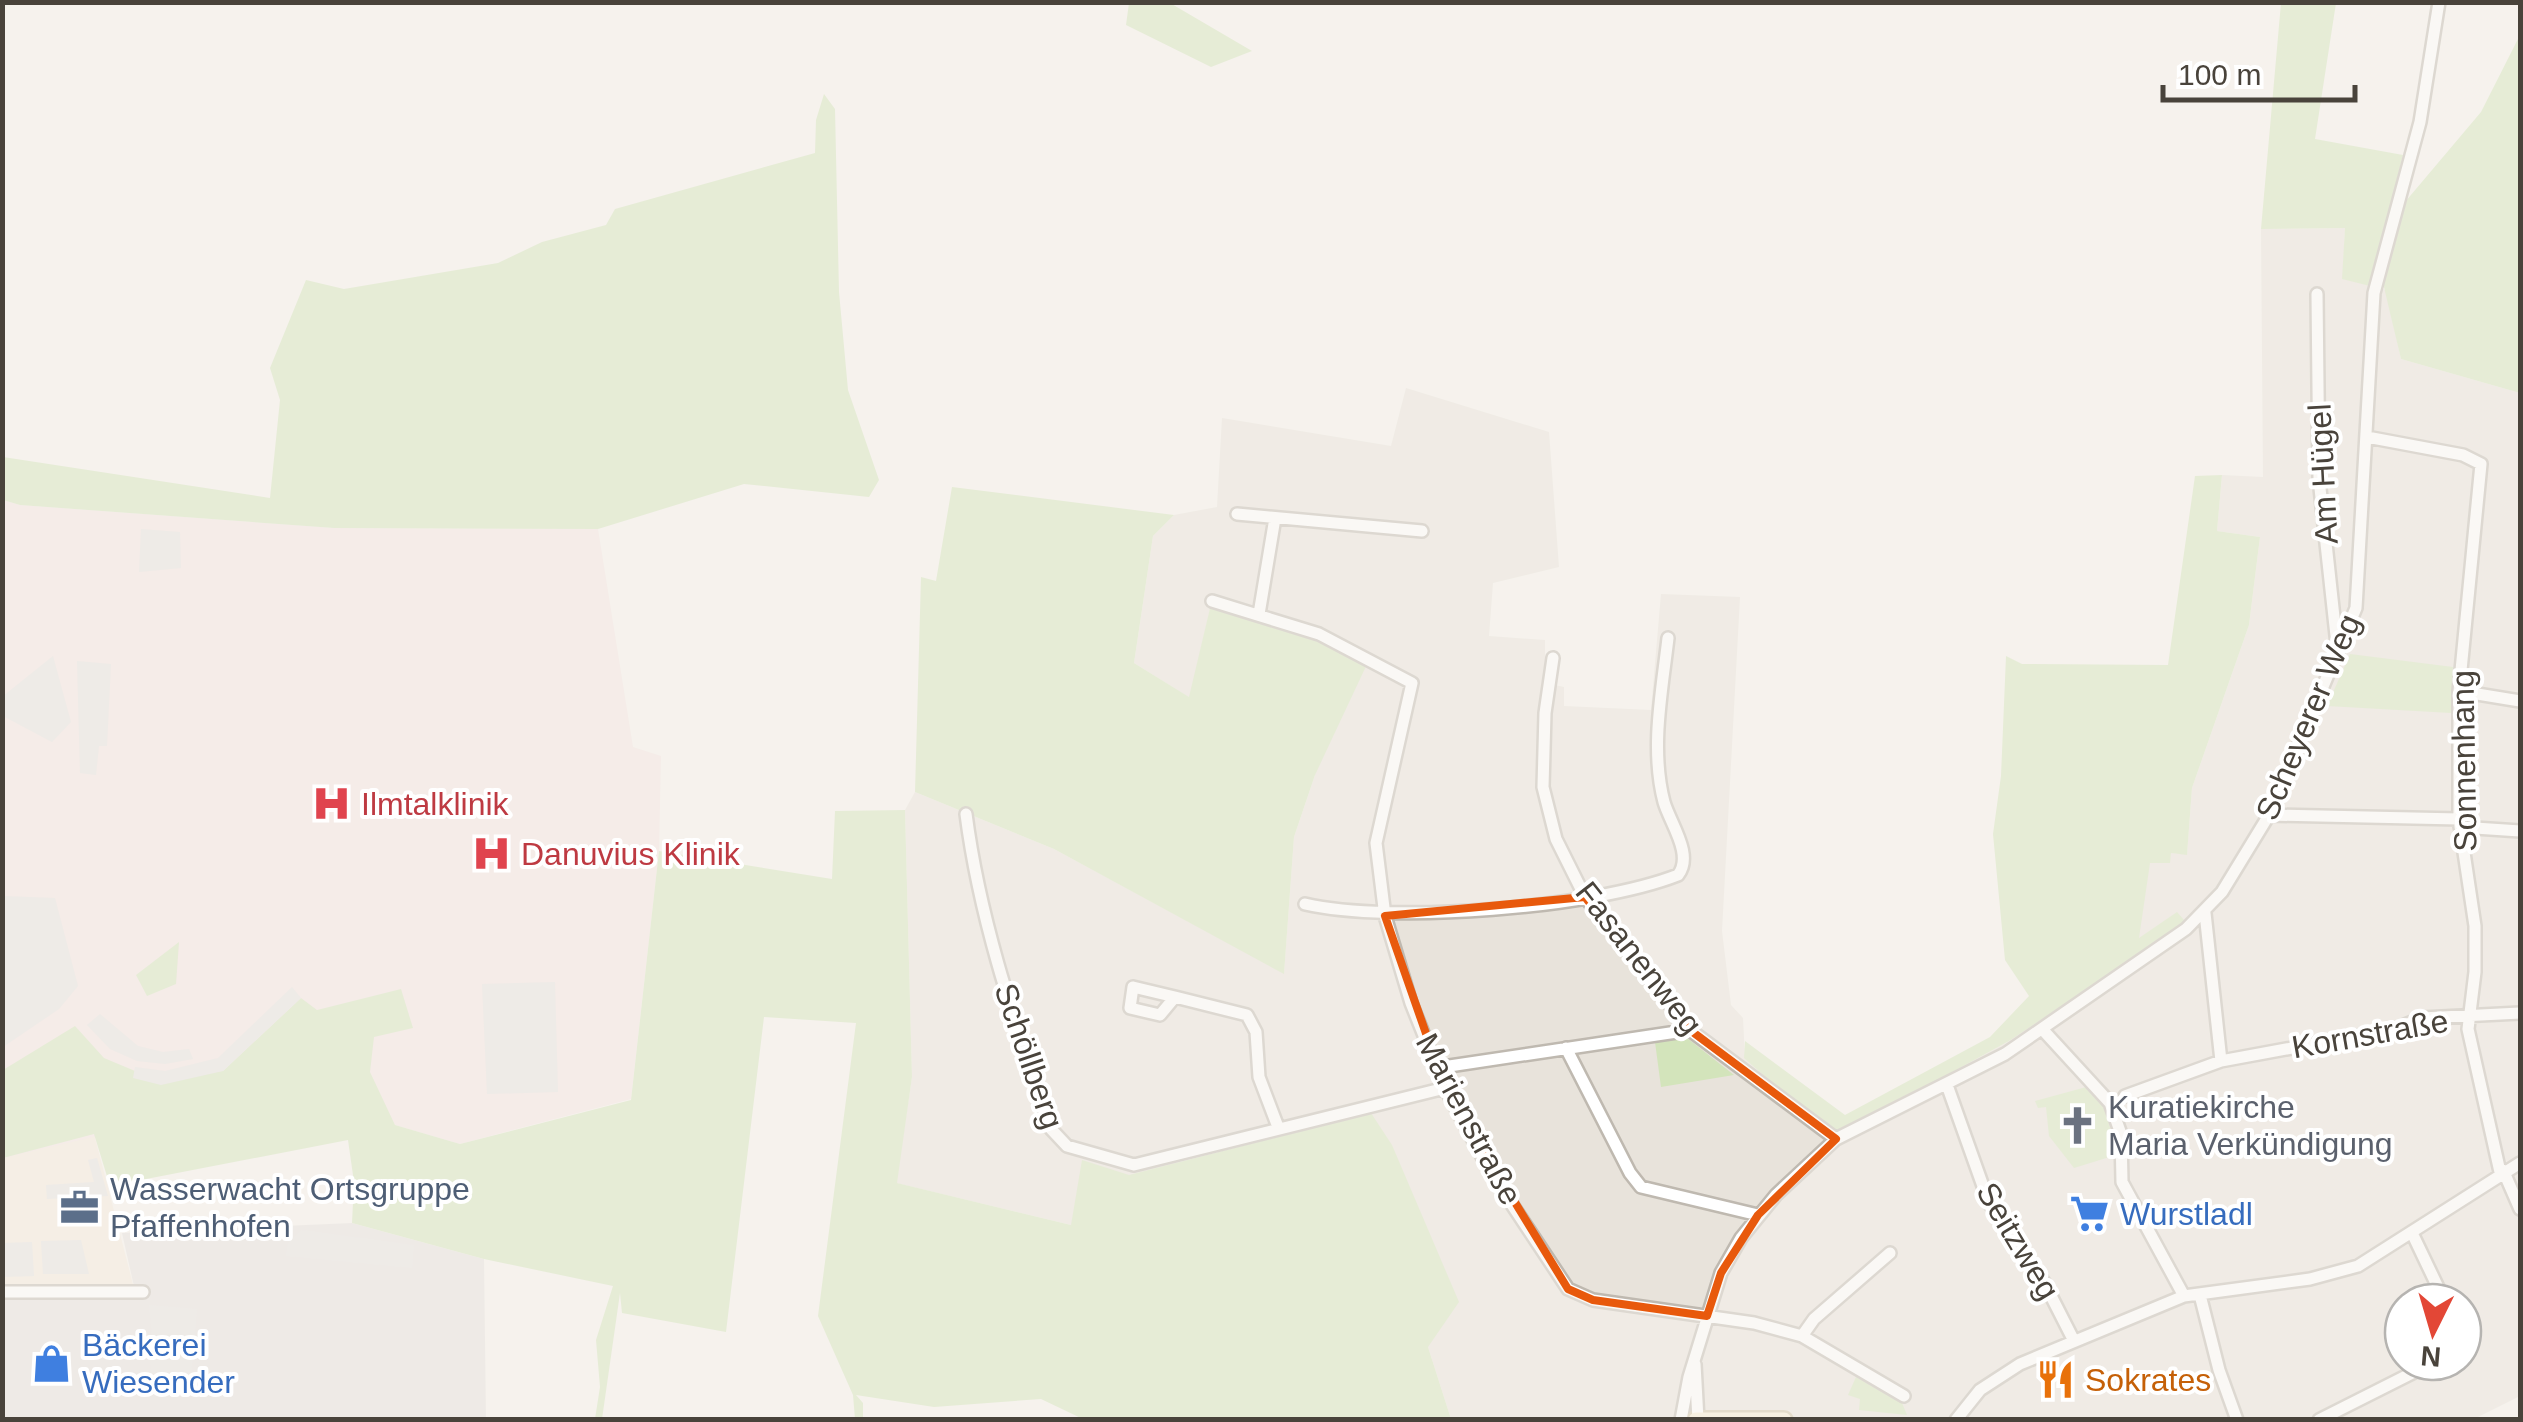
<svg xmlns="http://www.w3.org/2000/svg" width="2523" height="1422" viewBox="0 0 2523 1422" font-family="Helvetica,sans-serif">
	<rect width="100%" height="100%" fill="#f5f2ed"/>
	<!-- residential -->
	<path fill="#e8e3db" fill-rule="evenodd" d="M2345,228L2343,278L2386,290L2401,359L2520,393V1396L2472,1420L1451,1419L1428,1347L1371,1113L1184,1159L1071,1225L896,1183L912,1077L905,810L915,792L1054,849L1284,973L1294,837L1315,775L1211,605L1190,698L1134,663L1153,536L1174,515L1217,507L1222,418L1391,446L1406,388L1549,432L1559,567L1493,583L1489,636L1545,640V683L1564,687V706L1651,710L1661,594L1740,597L1722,931L1731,1005L1743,1018L1745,1058L1839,1133L2009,1041L2060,997L2150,863H2169L2171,853L2187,854L2192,788L2249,625L2260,537L2217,531L2222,475L2263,477L2261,229ZM2403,1302H2463V1362H2403Z"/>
	<!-- commercial -->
	<path fill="#f3e8db" d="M94,1134L135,1292H3V1158Z"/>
	<!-- industrial -->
	<path fill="#e5e1de" d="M352,1223L484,1259L486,1419H3L2,1292L135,1291L122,1233Z"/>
	<!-- medical -->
	<path fill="#f3e4e2" d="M3,500L20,505L334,528L598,529L633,747L661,756L659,851L631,1099L460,1144L395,1125L369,1073L3,1158Z"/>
	<!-- green -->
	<path fill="#d3e4bb" d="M1129,3H1170L1252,51L1211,67L1126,25Z
		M2281,3H2336L2315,139L2403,155L2370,286L2342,279L2345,228L2261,229Z
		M2520,35V393L2401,359L2383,283L2405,202L2481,112Z
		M824,94L835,109L839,292L848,390L879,480L869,497L744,484L598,529L334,528L20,505L3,500V457L270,498L280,400L270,368L306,280L344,289L498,263L542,242L606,225L615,209L815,153L816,120Z
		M2222,475L2217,531L2260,537L2249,625L2192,788L2187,855L2171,853L2170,863H2150L2139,938L2177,912L2184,920L2179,928L2009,1041L1839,1134L1805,1112L1744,1058L1745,1041L1845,1115L1990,1037L2029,996L2005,960L1993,834L2001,776L2006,656L2022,664L2168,665L2195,476Z
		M952,487L1174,515L1153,536L1134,663L1189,697L1211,604L1255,616L1368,662L1315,775L1294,837L1284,974L1054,849L915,792L921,577L936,581Z
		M2350,654L2453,667L2451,713L2327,706Z
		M905,810L912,1077L897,1183L1071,1225L1082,1160L1129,1175L1371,1113L1392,1145L1459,1302L1428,1347L1451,1419L1085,1420L1041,1399L934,1407L856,1395L863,1403V1419H855L853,1395L818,1316L856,1023L764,1017L726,1332L622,1313L620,1293L602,1419H595L600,1387L596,1340L613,1286L484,1259L352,1223L354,1182L348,1140L110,1186L94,1134L3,1158V1070L75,1026L104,1058L135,1071L134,1078L223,1071L301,998L317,1010L401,989L413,1028L374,1037L370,1072L395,1125L460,1144L631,1100L659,851L832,879L835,811Z
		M179,942L176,984L147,996L136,975Z
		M1687,1038L1734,1075L1661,1087L1655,1042Z
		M2090,1086L2105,1105L2116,1155L2074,1168L2049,1136L2046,1107L2038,1108L2035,1101Z
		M1856,1377L1902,1403L1907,1415L1859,1410L1860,1399L1848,1395Z"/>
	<!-- parking -->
	<path fill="#e4e2e0" d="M141,529L180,532L181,568L139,572Z
		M53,656L71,722L52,742L3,716L2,697Z
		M77,661L111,664L107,746H99L96,775L80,773Z
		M3,896L55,898L78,986L59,1009L3,1047Z
		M555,982L558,1092L487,1094L482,984Z
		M292,987L301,998L223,1071L161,1085L133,1078L135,1067L165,1071L218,1058Z
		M100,1014L138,1046L163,1052L189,1049L193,1059L165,1064L137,1061L110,1049L87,1025Z
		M97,1158L108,1196L47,1199L46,1185L94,1182L88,1160Z
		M302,1230L414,1245L412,1268L286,1256L288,1244Z
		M81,1240L89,1274H43L41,1241Z
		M32,1242L34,1276L3,1277V1243Z
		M149,1305L197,1309L191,1377L150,1374L151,1341L181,1343L185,1340L152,1337Z"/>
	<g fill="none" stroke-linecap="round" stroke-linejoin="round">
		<defs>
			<path id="minor" d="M2317,294L2319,479L2338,654
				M2367,437L2463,455L2481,464L2459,691V819L2475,926V972L2468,1029L2500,1172
				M1237,514L1422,531
				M1212,601L1319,634L1412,683L1376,843L1385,916L1411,1003L1445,1088L1491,1173L1568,1289L1593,1300L1754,1323L1802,1336L1904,1396
				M1259,614L1275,518
				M1553,658L1545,713L1543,787L1556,839L1585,897L1690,1030L1836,1139
				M2459,691L2520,701
				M966,814C980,923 1016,1025 1051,1129L1067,1146L1134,1165L1445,1088
				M2269,815L2459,819
				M2460,827L2520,831
				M1305,904C1392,924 1594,908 1678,875C1694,855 1670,823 1664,802C1650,749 1662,691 1668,638
				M1133,987L1175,997L1160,1015L1130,1008Z
				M1175,997L1247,1015L1256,1032L1259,1077L1278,1127
				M2043,1030L2110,1103L2121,1134L2122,1182L2184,1296
				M1566,1048L1630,1173L1641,1187L1758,1215
				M2221,1061L2395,1029L2422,1018L2520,1013
				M1436,1068L1690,1030
				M1947,1085L1989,1203L2044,1282L2073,1339
				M2125,1096L2221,1061L2205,913
				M2503,1170L2520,1209
				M2413,1235L2445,1302
				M2,1292H143
				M2200,1295L2219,1370L2237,1420
				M1802,1336L1814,1319L1890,1253
				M1695,1364L1698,1420
				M1681,1420L1689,1377L1721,1273L1741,1238L1776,1195L1836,1139L2005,1054L2186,929L2222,892L2269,815L2356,608L2374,293L2420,122L2439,2
				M1956,1420L1980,1390L2020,1364L2184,1296L2310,1279L2358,1266L2520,1163
				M2319,1420L2434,1362"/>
			<path id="secondary" d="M1696,1420H1784"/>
		</defs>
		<!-- minor casing -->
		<use href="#minor" stroke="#bfb9b0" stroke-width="16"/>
		<!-- secondary casing -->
		<use href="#secondary" stroke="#cfc1a2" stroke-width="20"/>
		<!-- minor -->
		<use href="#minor" stroke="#fff" stroke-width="11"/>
		<!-- secondary -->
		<use href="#secondary" stroke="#f9eed2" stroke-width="15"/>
	</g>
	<!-- marked area -->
	<path d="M0 0H2523V1422H0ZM1585,897L1690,1030L1836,1139L1758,1215L1721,1273L1707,1316L1593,1300L1568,1289L1445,1088L1385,916Z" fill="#f5f2ed" fill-opacity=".55" fill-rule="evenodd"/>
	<path fill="none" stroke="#e8590c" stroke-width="8" stroke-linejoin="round" d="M1585,897L1690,1030L1836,1139L1758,1215L1721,1273L1707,1316L1593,1300L1568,1289L1445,1088L1385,916Z"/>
	<!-- icons -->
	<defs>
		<symbol id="hospital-bare" viewBox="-9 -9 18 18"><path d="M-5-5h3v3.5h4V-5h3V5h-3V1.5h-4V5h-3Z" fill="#e0444e" stroke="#fff" stroke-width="2.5" paint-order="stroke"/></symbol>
		<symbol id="church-bare" viewBox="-9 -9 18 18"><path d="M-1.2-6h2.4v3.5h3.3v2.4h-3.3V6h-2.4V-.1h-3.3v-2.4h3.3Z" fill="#6b7280" stroke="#fff" stroke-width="2.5" paint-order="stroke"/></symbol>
		<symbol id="office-bare" viewBox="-9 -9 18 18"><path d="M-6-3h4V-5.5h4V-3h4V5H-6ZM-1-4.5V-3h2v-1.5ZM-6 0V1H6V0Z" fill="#5c6f8a" stroke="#fff" stroke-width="2.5" paint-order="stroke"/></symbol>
		<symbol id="supermarket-bare" viewBox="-9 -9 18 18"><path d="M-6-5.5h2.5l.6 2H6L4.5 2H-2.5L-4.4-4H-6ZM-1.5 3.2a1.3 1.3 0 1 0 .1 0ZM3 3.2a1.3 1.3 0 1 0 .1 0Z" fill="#3f7fe0" stroke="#fff" stroke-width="2.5" paint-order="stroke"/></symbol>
		<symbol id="shop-bare" viewBox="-9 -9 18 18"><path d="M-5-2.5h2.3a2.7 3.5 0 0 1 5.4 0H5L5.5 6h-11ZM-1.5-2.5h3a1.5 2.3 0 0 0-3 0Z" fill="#3f7fe0" stroke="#fff" stroke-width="2.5" paint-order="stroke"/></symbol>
		<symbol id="restaurant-bare" viewBox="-9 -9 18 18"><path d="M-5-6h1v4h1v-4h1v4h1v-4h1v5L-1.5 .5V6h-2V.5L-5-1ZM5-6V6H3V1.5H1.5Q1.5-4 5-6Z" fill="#e8710a" stroke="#fff" stroke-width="2.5" paint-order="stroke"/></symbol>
	</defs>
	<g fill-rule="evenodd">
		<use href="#hospital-bare" x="304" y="776" width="55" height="55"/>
		<use href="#hospital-bare" x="464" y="826" width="55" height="55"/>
		<use href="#church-bare" x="2050" y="1098" width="55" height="55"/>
		<use href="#office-bare" x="52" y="1180" width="55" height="55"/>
		<use href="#supermarket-bare" x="2062" y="1186" width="55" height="55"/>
		<use href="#shop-bare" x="24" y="1336" width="55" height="55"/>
		<use href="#restaurant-bare" x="2028" y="1352" width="55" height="55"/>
	</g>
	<g text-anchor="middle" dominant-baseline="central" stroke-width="8" stroke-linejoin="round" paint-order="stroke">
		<!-- street labels -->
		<g font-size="32" fill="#49433b" stroke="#fff">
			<text transform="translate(2323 474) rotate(-93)">Am Hügel</text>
			<text transform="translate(2308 717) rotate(-67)">Scheyerer Weg</text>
			<text transform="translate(2464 761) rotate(-91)">Sonnenhang</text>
			<text transform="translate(1639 958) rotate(52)">Fasanenweg</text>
			<text transform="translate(2370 1034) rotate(-10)">Kornstraße</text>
			<text transform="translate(1029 1056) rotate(71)">Schöllberg</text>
			<text transform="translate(1469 1119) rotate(62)">Marienstraße</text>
			<text transform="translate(2018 1241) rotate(59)">Seitzweg</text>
		</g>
		<!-- health labels -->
		<g font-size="32" fill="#be3a42" stroke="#fff" text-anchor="start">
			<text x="361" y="804">Ilmtalklinik</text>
			<text x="521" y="854">Danuvius Klinik</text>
		</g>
		<!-- worship labels -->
		<g font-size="32" fill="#5b616d" stroke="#fff" text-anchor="start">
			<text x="2108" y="1107">Kuratiekirche<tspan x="2108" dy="37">Maria Verkündigung</tspan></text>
		</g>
		<!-- service labels -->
		<g font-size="32" fill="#4e5e75" stroke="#fff" text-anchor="start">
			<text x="110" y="1189">Wasserwacht Ortsgruppe<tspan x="110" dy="37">Pfaffenhofen</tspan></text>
		</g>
		<!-- shop labels -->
		<g font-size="32" fill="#366cbe" stroke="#fff" text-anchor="start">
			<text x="2120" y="1214">Wurstladl</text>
			<text x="82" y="1345">Bäckerei<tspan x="82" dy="37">Wiesender</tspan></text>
		</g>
		<!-- food labels -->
		<g font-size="32" fill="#c56008" stroke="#fff" text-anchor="start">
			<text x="2085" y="1380">Sokrates</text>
		</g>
	</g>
	<!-- border -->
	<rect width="2523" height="1422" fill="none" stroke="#49433b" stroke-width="10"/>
	<!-- north arrow -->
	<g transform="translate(2433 1332) rotate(185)"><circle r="48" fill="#ffffff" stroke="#b6b4b1" stroke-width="2.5"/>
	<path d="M0-8L18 38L0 25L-18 38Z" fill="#e34736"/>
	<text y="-15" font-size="28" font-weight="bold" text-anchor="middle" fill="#49433b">N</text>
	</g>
	<!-- scale -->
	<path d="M2163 85v15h192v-15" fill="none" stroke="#49433b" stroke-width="5"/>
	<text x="2178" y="85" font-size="30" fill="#49433b" stroke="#ffffff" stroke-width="8" paint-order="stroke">100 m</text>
</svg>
